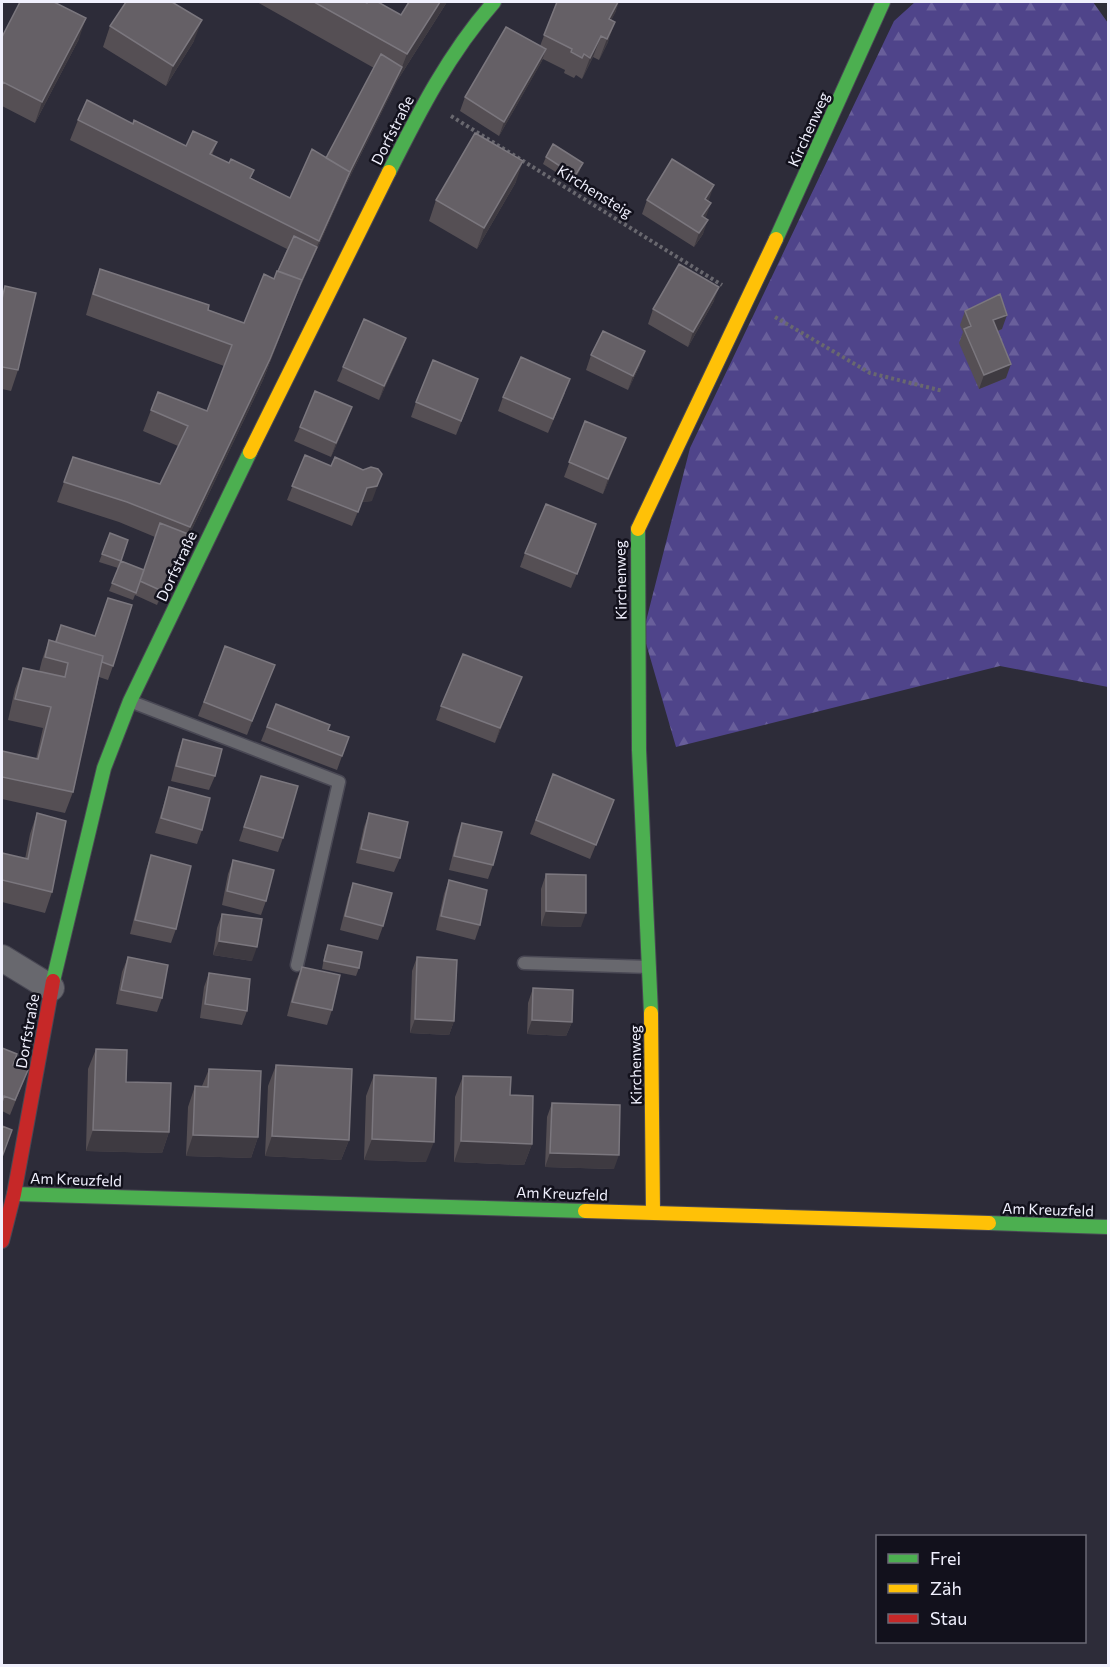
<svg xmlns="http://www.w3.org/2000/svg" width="1110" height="1667" viewBox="0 0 1110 1667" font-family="Commissioner,sans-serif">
	<defs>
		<pattern id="forest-firs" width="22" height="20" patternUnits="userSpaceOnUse" patternTransform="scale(1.5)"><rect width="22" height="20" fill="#4f448a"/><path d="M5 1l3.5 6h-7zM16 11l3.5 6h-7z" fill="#695f9b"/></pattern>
	</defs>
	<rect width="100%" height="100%" fill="#2d2c39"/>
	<!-- forest -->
	<path fill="url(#forest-firs)" d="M915,2H1093L1108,23V687L1000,666L676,747L643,633L690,448L894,21Z"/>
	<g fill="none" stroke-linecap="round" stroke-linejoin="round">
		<defs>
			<path id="lane" d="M132,702L339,782L297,965
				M524,963L649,967"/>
			<path id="street" d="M2,958L51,988"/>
			<path id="fast" d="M389,172C419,112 449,53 494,2
				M776,239L883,2
				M638,529L639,750L651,1013
				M53,981L104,768L130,701L250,452
				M14,1194L585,1211
				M989,1223L1108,1227"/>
			<path id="slow" d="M250,452L389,172
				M638,529L776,239
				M651,1013L653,1212
				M585,1211L989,1223"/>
			<path id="jam" d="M2,1241L14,1194L53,981"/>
		</defs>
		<!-- lane casing -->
		<use href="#lane" stroke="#494854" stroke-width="15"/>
		<!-- street casing -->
		<use href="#street" stroke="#494854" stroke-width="28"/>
		<!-- fast casing -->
		<use href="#fast" stroke="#494854" stroke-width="16"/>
		<!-- slow casing -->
		<use href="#slow" stroke="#494854" stroke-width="16"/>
		<!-- jam casing -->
		<use href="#jam" stroke="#494854" stroke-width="16"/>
		<!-- path -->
		<path stroke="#69686f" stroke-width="4" stroke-dasharray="3 3" stroke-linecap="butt" d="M451,116L722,285
			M775,317L870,373L943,391"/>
		<!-- lane -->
		<use href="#lane" stroke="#68686e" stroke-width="12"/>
		<!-- street -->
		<use href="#street" stroke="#68686e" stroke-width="26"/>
		<!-- fast -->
		<use href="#fast" stroke="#4caf50" stroke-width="14"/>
		<!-- slow -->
		<use href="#slow" stroke="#ffc107" stroke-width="14"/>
		<!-- jam -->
		<use href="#jam" stroke="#c62828" stroke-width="14"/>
	</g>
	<!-- wall -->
	<path fill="#554f54" d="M257,2H365L401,15L409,2H447L397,81L342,193L294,301L263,380L183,548L157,605L135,595L133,600L109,591L118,568L99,562L110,533L121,561L144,570L155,537L119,522L57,502L73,457L160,484L178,446L143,431L151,410L207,411L224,366L86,315L93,290L100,269L244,323L274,279L287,249L70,140L78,120L133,124L186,146L217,142L212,155L251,178L290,198L326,158L374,68Z
		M557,2L616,11L611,20L608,42L599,60L593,57L582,79L576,75L574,78L564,73L565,70L543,59L499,136L460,111L465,97L540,46Z
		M110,26L194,41L166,86L103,47Z
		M2,37L79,39L35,123L2,106Z
		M546,157L580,170L573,183L543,164Z
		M516,182L477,249L429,221L436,200Z
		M647,200L705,218L703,234L694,247L642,214Z
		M5,286L18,370L11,391L2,389V295Z
		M714,301L688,347L648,324L653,309Z
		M965,311L1002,329L998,331L1006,378L979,389L959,343L963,332L960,325Z
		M406,338L401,352L379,400L337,381L343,367Z
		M591,355L640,365L628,390L586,370Z
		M473,393L456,435L411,417L416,402Z
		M565,393L548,433L498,411L503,397Z
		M347,421L331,457L294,441L300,427Z
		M585,421L626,438L603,494L564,477Z
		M305,455L372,501L362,502L352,526L287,500Z
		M591,539L571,588L520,567L525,553Z
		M108,598L113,666L108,680L99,677L73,792L65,813L2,799V751L36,759L43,728L8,720L15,689L23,668L39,672L42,660L49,640L55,641L61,625L95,636Z
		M225,646L269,679L247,735L198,716Z
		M522,677L495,743L436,720L441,706Z
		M276,704L328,730L349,737L337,770L261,741Z
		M183,739L215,776L209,790L171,781L178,753Z
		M553,774L614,800L590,859L530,834Z
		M261,776L283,838L278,852L239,841Z
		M169,787L202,830L197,844L155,833Z
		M37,813L52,892L45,913L2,902V853L25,859L30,834Z
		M369,813L400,858L394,872L356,863L364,827Z
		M462,823L493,865L488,879L449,870L457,837Z
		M151,855L176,929L171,943L130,934L146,870Z
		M233,860L266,901L261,915L222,905L228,874Z
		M546,874L581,927L541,926V889Z
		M449,880L480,925L475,940L436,930L444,894Z
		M353,883L383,926L378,940L340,930L348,898Z
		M222,914L252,961L213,955L217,928Z
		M328,945L359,968L356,976L322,969L325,952Z
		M128,957L162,998L157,1012L116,1004L122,972Z
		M417,957L454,1021L449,1035L410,1033L412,971Z
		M302,967L332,1010L327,1025L287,1016L296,981Z
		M209,973L247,1011L242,1025L200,1018L204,987Z
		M533,988L572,1022L566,1036L527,1034L528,1003Z
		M2,1048L17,1054L13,1065L28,1070L10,1115L2,1111Z
		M96,1049L126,1082L169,1132L162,1153L86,1151L88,1069Z
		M276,1065L349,1140L341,1160L265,1156L268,1086Z
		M209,1069L258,1137L251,1158L186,1156L188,1107L195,1086H202Z
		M374,1075L426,1162L364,1160L366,1096Z
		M463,1076L532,1144L524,1165L454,1162L455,1097Z
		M552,1103L614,1169L545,1167L547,1117Z"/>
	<!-- shaded-wall -->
	<path fill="#3e3a41" d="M440,2H447L397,81L342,193L294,301L263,380L183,548L157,605L162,591L190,527L299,287L350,172L402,67L407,54Z
		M618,2H619L616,11L602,39L609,19Z
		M86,18L79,39L35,123L42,102Z
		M202,20L194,41L166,86L173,66Z
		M615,22L608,42L599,60L607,39Z
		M601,36L593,57L582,79L590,58Z
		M546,49L541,63L499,136L504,122Z
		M523,161L516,182L477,249L484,228Z
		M583,163L580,170L573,183L575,176Z
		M714,185L709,200L700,213L705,199Z
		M711,203L706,217L697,230L702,216Z
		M708,220L703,234L694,247L699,233Z
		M719,287L714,301L688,347L693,332Z
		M1007,315L1002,329L988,334L993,320Z
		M406,338L401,352L379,400L384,386Z
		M645,351L640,365L628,390L633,376Z
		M1011,364L1006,378L979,389L984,375Z
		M352,407L347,421L331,457L336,443Z
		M626,438L621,452L603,494L608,479Z
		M382,474L372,501L362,502L352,526L367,488Z
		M522,677L516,691L495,743L500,728Z
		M546,911L586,913L581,927L541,926Z
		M219,941L257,947L252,961L213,955Z
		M415,1019L454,1021L449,1035L410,1033Z
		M532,1020L572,1022L566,1036L527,1034Z
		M93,1130L169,1132L162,1153L86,1151Z
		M193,1135L258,1137L251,1158L186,1156Z
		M272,1136L349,1140L341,1160L265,1156Z
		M372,1139L434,1142L426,1162L364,1160Z
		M461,1141L532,1144L524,1165L454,1162Z
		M550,1153L619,1155L614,1169L545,1167Z"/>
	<!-- building -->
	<path fill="#656066" stroke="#7b777e" stroke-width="1.5" d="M20,2H54L86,18L42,102L3,82L2,86V37Z
		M126,2H172L202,20L173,66L110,26Z
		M314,2H365L367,3L368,2H378L401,15L409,2H440L407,54Z
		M557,2H618L609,19L615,22L607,39L601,36L590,58L584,54L582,58L571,52L572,49L544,35Z
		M506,27L546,49L504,122L465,97Z
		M381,54L402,67L347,178L350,172L326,158Z
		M87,100L133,124L134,120L186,146L193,131L217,142L210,154L229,163L231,159L254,170L250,178L290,198L312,149L350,172L319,241L78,120Z
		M475,133L523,161L484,228L436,200Z
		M553,144L583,163L575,176L546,157Z
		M672,159L714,185L705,199L711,203L702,216L708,220L699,233L647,200Z
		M294,236L317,247L299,287L302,280L278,271Z
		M679,264L719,287L693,332L653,309Z
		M100,269L209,305L208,310L244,323L264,274L274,279L277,271L302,280L270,359L190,527L127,502L64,482L73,457L160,484L188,426L151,410L158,392L207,411L232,345L93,294Z
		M5,286L36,293L18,370L2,367V299Z
		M1000,294L1007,315L993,320L1011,364L984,375L964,329L971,326L965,311Z
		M364,319L406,338L384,386L343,367Z
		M603,331L645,351L633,376L591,355Z
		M521,357L570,379L553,419L503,397Z
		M433,360L478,379L461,421L416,402Z
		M315,391L352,407L336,443L300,427Z
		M585,421L626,438L608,479L569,462Z
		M305,455L331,466L335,457L363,470L371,467L378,469L382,474L377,486L367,488L358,512L292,486Z
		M546,504L596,524L577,574L525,553Z
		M160,523L188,534L162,591L140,581Z
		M110,533L128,540L121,561L144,570L136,593L112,583L121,561L102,554Z
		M108,598L132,605L113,666L102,662L103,656L56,642L61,625L95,636Z
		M49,640L103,656L73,792L2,777V751L38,759L51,707L15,699L23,668L65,677L68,663L45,657Z
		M225,646L275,665L252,721L204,702Z
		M463,654L522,677L500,728L441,706Z
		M276,704L330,725L328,730L349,737L342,756L267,727Z
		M183,739L222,749L215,776L176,766Z
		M553,774L614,800L596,845L536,820Z
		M261,776L298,786L283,838L244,827Z
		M169,787L210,798L202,830L161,818Z
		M37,813L66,821L52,892L2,880V853L28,859Z
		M369,813L408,822L400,858L361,849Z
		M462,823L502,832L493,865L454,856Z
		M151,855L191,866L176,929L135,920Z
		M233,860L274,870L266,901L227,891Z
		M546,874L586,875V913L546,911Z
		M449,880L487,890L480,925L441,916Z
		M353,883L392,893L383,926L345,916Z
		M222,914L262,919L257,947L219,941Z
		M328,945L362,952L359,968L324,961Z
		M128,957L168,965L162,998L121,990Z
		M417,957L457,960L454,1021L415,1019Z
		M302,967L340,975L332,1010L292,1002Z
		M209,973L250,979L247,1011L205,1004Z
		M533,988L573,990L572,1022L532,1020Z
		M2,1048L17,1054L13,1065L28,1070L15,1100L4,1096L2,1102Z
		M96,1049L127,1050L126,1082L171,1083L169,1132L93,1130Z
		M276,1065L352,1069L349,1140L272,1136Z
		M209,1069L261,1071L258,1137L193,1135L195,1086L208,1087Z
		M374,1075L436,1078L434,1142L372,1139Z
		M463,1076L511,1077L510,1095L533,1096L532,1144L461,1141Z
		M552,1103L620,1105L619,1155L550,1153Z
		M2,1126L12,1130L2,1157Z"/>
	<g text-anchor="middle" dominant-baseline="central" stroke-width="5" stroke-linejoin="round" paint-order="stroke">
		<!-- street labels -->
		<g font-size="15" fill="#f0f0fd" stroke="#12111c">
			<text transform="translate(808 129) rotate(-66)">Kirchenweg</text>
			<text transform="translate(392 130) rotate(-63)">Dorfstraße</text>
			<text transform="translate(595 191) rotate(32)">Kirchensteig</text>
			<text transform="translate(176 566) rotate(-65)">Dorfstraße</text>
			<text transform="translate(620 580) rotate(-91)">Kirchenweg</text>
			<text transform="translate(27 1031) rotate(-80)">Dorfstraße</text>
			<text transform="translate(635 1065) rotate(-91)">Kirchenweg</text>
			<text transform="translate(76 1179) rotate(2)">Am Kreuzfeld</text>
			<text transform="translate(562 1193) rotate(2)">Am Kreuzfeld</text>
			<text transform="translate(1048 1209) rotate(2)">Am Kreuzfeld</text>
		</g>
	</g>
	<!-- border -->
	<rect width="1110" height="1667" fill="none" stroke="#f0f0fd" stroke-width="6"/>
	<!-- legend -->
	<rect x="876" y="1535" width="210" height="108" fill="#12111c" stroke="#6b6a76" stroke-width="1.5"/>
	<rect x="888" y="1554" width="30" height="9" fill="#4caf50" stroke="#6b6a76" stroke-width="1.5"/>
	<text x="930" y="1565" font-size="18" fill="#f0f0fd">Frei</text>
	<rect x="888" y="1584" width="30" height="9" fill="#ffc107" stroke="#6b6a76" stroke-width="1.5"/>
	<text x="930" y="1595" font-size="18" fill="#f0f0fd">Zäh</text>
	<rect x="888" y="1614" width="30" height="9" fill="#c62828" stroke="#6b6a76" stroke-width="1.5"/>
	<text x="930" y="1625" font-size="18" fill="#f0f0fd">Stau</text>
</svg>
